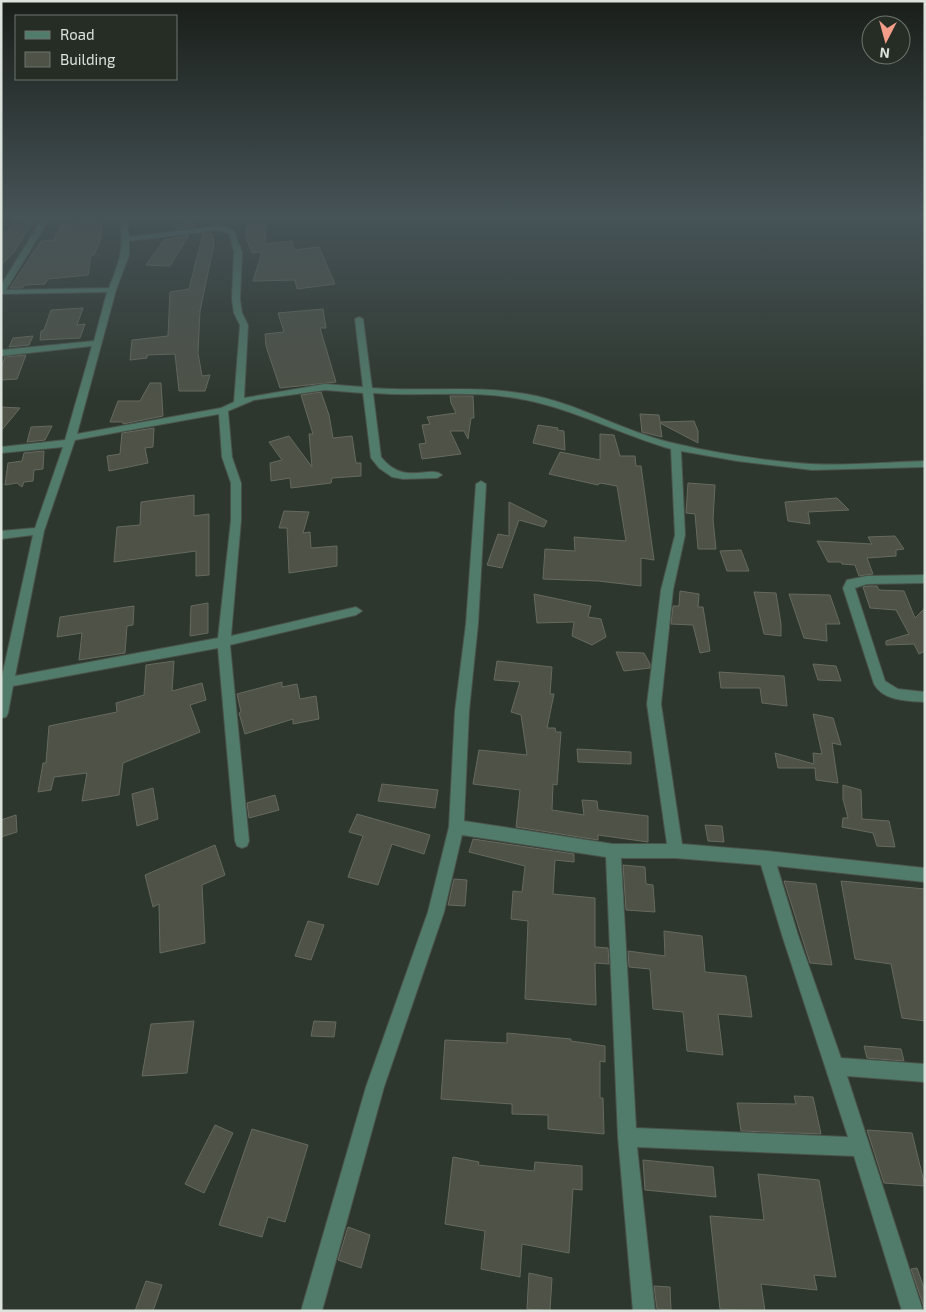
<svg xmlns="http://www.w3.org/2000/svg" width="926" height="1312" viewBox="0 0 926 1312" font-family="'Exo 2',sans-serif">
	<rect width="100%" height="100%" fill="#2e372e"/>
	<!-- building -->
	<path fill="#4e5247" stroke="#666a5e" d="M17,216H36L14,252L1,265V232H7Z
		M77,216H98L96,222L103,221L100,241L94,255H91L88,275L48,279L45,284L25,285L22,288H10L41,241L54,240L61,225L73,224Z
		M176,216H201L195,227L176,229Z
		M266,224L265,244L292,241L294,250L319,247L335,284L297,289L295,280L253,281L262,252L252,253L246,237L247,225Z
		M212,233L214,244L200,311L198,353L202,376L210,375L205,391H179L175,354L147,355V358L130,360L132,340L168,336L170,292L189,289L203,234Z
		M189,235L170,266L146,265L164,240Z
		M83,308L77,325L85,324L80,338L40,340L41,331L44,330L51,310Z
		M323,309L326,328H320L336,382L280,388L266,346L265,334L284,332L278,313Z
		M33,336L29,345L9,347L13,338Z
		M26,355L17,379L1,380V368L5,357Z
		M150,383H161L163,416L123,424V422H110L118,401H140Z
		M321,392L329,415L333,438L352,436L356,463H361V476L332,478L331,483L291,488L290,478L271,481L270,463L282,460L269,442L289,436L312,467L309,434H313L301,395Z
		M450,396H473L474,418H471L468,439L464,431H450L461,454L422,459L419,444L426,443L422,425L430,424L427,417L456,413L451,403Z
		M1,407L20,408L1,431Z
		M640,414L659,415L660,422L694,421L698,431V443L660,423L662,437L642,432Z
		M538,425L558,428L557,430L564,431L565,450L533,443Z
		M52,426L45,440L27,442L31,427Z
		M154,428L153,447L145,448L148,463L109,471L107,456L120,454L122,433Z
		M600,434L614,435L620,456H635L636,466H641L654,560L641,558V586L598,581L543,579L545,549L575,551L574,537L626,541L617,486L600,483L598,485L549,474L560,452L600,460Z
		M44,451L43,469L34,470L33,481L24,482L22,487L17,483L5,485L8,463L22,461L24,453Z
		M688,483L715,485L713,520L716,549H698L695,514L686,513Z
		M194,495V516L209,514V575L196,576V551L114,562L117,527L140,525L141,502Z
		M837,498L849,510L808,512L810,524L788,521L785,502Z
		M509,502L547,521L544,527L519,520L502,568L487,565L498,534L509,536Z
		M284,511L309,512L303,533L310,532L311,548L337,546V566L289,573L287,528H279Z
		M895,536L904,549L896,550V556L867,558L873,574L859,576L855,565L842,564L841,562H828L817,541L872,544L868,537Z
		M741,550L749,571H727L720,551Z
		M867,586H877L879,590L904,591L915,618L925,608V651L919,654L914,644L886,645V641L909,634L896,610L870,608L863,587Z
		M680,591L699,594L698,607H703L710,651L700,653L693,625L671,624L673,606H679Z
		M754,592L776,593L781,624V636L764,634Z
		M534,594L591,606L588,617L601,619L606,637L592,645L572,636L574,622L537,623Z
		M789,594L830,595L840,624H826L827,641L804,638Z
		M208,603V633L190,636L191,606Z
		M134,606L133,625L127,626L125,653L79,660L82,633L57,637L60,617Z
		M616,652L644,653L650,664V668L624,671Z
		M174,661L172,691L202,683L206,700L190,705L200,732L123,763L119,795L82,801L87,773L54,777L51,790L38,792L43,763H46L49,726L117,712L116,703L144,695L146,665Z
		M497,661L552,667L550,694H554L547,728H555L556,732H561L557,785L553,784L552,810L584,815L582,800L597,801L598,810L648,816V842L598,835V840L516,827L520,790L473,784L479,750L527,755L521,715L511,712L520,682L494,680Z
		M813,664L836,666L841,681L818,680Z
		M719,672L784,676L787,706L762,703L760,688H721Z
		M282,682V687L297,684L300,699L316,696L319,719L293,724V719L245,734L239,713L241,712L237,694Z
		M813,714L833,718L841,745L832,743L838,783L816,780L815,768H778L775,753L814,764L813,753L822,754Z
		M577,749L631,752V764L578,762Z
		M382,784L438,790L435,808L378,801Z
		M843,785L861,790L862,819L889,821L895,847L877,846L873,833L842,827L843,818H848L843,799Z
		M153,788L158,819L137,826L132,794Z
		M275,795L279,810L249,818L247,803Z
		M357,814L430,835L424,854L392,844L378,885L348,877L363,836L349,832Z
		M16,815L17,832L1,837V820Z
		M705,825L722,826L724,842L708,841Z
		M473,839L574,854V862L555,860L553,894L595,898V947L608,948L609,964L595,963L596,1005L525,999L528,921L511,919L513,891L522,892L525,866L469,852Z
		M215,845L225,875L202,885L205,943L160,953L159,904L153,907L145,875Z
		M623,865L645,867L646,884L653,885L655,912L626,910Z
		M454,879L467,880L465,906L448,905Z
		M784,881L816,884L832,965L810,963Z
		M841,881L925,889V1021L902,1018L891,964L855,959Z
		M308,921L324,925L311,960L295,956Z
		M664,931L702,936L705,972L746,976L752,1017L718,1014L723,1055L687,1051L683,1012L653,1009L650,969L629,967L628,951L665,956Z
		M194,1021L187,1073L142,1076L151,1024Z
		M314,1021L336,1022L334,1037L311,1036Z
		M507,1033L571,1039V1041L605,1046V1062L600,1061V1098H603L604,1134L548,1129V1115L512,1114V1104L441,1099L445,1040L507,1043Z
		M864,1046L901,1049L904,1061L867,1058Z
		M794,1096L813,1097L821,1134L741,1131L737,1103L796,1104Z
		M215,1125L233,1133L204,1193L185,1184Z
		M252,1129L308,1145L285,1222L268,1217L262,1237L219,1225Z
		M867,1130L912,1133L925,1186L884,1183Z
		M453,1157L479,1162L478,1165L534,1171L535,1162L582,1166V1190L573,1189L569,1253L522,1244L520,1277L481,1269L485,1231L445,1224Z
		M643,1160L713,1167L716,1197L645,1190Z
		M758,1174L819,1180L836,1277L814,1275L817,1290L761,1284L765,1311L720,1309L710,1216L764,1220Z
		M348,1227L370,1235L361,1268L338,1260Z
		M917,1268L925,1291V1310L911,1269Z
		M529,1273L552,1278L550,1311L527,1309Z
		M146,1281L162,1285L153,1311H135Z
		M654,1286L670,1287L671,1310L657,1309Z"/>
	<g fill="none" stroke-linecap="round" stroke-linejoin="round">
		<defs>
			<path id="minor" d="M44,216H51L6,290L109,288C121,257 124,250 120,216H126L129,237L218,226L227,227L234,231L242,252L240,299L242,313L248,325L244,398L325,384L363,387L355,319L359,317L363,319L372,388C424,392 475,385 526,394C579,403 625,433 677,444C720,454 767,461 811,464C849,466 887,462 925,461V467L812,470L737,461L681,451L685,535L673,590L661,704L682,844L767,851L925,868V882L777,866L798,935L841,1058L925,1064V1082L847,1076L923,1311H902L854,1156L637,1147L655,1311H633L618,1137L606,857L462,835L444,912L384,1087L322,1311H301L366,1087L428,912L449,827L455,711L466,624L476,484L481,481L486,484L478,624L469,711L464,821L613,844H667L647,704L661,590L675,535L671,449C622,435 576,410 526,400C475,389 424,397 373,393L381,457C405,487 430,464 442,475L437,478L403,479L392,477L379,468L371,458L363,393L325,390L254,400L228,411L232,457L241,483V520L231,636L356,607L362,611L356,615L230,645L249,841L247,846L242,848L237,846L235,841L218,648L13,686L8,713L6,717L1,718V681L33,535L1,539V531L35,528L63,447L1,453V447L65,440L92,346L1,356V350L94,341L107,292L1,294V285ZM218,230L229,233L234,252L232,299L234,313L240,325L234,402L221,408L77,434L116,290L129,255V241ZM219,414L222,457L231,483V520L218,638L15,676L44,531L75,440ZM621,858H675L761,865L782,935L848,1137L636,1128Z
				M925,575V583L867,584L855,588L885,681L898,689L925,692V702C908,701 883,701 874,684L843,588L847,580L867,576Z"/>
		</defs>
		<!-- minor casing -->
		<use href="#minor" stroke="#4a524a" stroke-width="2"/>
		<!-- minor -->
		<use href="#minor" fill="#517b6a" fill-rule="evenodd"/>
	</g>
	<!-- sky -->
	<linearGradient id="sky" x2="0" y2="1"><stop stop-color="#191e19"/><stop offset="0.54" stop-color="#465357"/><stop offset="1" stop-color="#465357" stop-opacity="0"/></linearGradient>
	<rect width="926" height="400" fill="url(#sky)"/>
	<!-- border -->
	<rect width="926" height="1312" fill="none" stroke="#dce2dc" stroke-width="5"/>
	<!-- legend -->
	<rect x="15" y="15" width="162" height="65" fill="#252d25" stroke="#6e756e"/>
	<rect x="25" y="31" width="25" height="8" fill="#517b6a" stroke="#6e756e"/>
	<text x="60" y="40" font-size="15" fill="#dce2dc">Road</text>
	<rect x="25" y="52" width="25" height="15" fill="#4e5247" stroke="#6e756e"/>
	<text x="60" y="65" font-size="15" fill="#dce2dc">Building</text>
	<!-- north arrow -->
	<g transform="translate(886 40) rotate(186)"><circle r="24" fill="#252d25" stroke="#6e756e"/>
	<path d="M0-4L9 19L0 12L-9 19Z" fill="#f49e8a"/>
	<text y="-8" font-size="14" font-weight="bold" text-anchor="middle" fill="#dce2dc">N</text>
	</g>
</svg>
